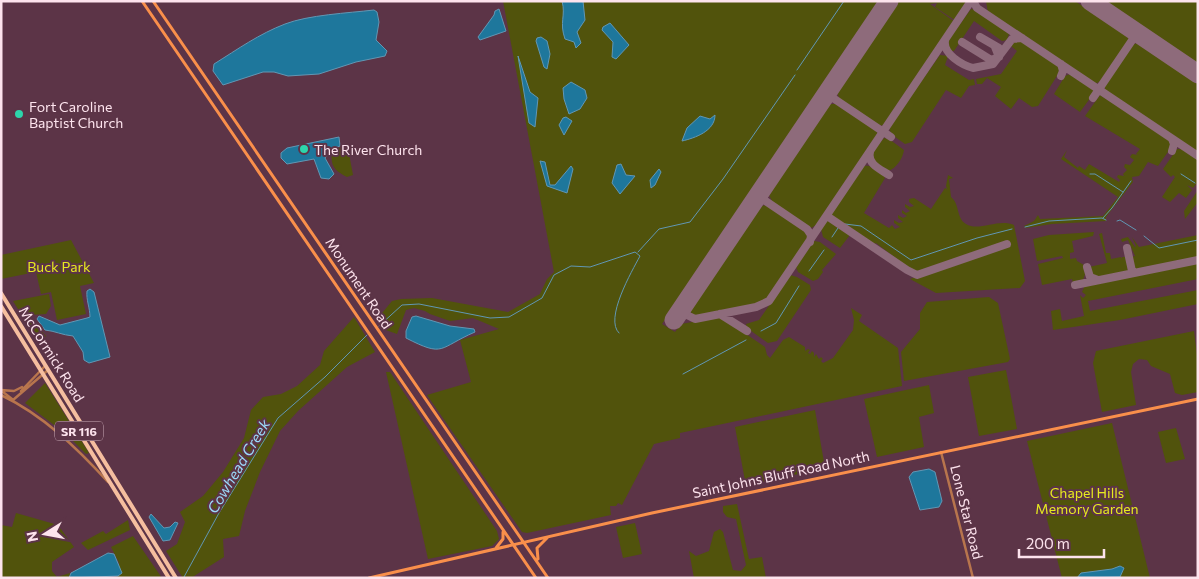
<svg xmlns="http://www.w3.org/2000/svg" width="1199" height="579" viewBox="0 0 1199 579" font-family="Commissioner,sans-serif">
	<rect width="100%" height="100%" fill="#5c3447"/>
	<!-- green -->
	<path fill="#51530c" d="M503,1H879L662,324L675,332L681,324L721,317L765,347L767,355L770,358L783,340L789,337L805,347V351L808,349L810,350L808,353L810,354L812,351L814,353V357L816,354L819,359L821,357L823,359L821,361L823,363L833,358L853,330L854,320L851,308L862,315L859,321L898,348L902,386L680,433V438L654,444L622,505L618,503L616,506H610L611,515L527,533L522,532L427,395L471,382L460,340L499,329L473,318L450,321L430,314L425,311L414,308L406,310L397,334L383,329L378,318L392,301L401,299L432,298L508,312L540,294L547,279L554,272Z
		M899,1H968L956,21L935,7L937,3L930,4L955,22L886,124L880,126L841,101L837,93Z
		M986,1H1075L1128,37L1129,42L1102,81L1094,84L988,13Z
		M1104,1H1198V64Z
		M971,9L977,10L1006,30L1009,34L1007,40L1002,41L974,21L954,51H949L946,47L948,41Z
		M1016,40L1022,41L1057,65L1060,71L1038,106L1032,107L1019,98L1011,109L995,96L1001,87L987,78L982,84H977L976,79L1001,74L1017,51L1011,46Z
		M1137,43L1198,84V154L1105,91V84L1132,45Z
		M940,55L948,56L945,65L969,80L974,79L975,85L969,86L961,98L946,90L912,142L905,144L891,134L889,127Z
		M1070,74L1094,89V93L1080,112L1054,94L1065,76Z
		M1100,95L1170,140V149L1158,166L1148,162L1139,176L1132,177L1133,182L1106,217V221L1052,224L1026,228L1024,226L1034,221L1038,215L1040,219L1103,216L1118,197L1061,159L1067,150L1064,157L1078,168L1079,166L1085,170L1089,164L1119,182L1120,180L1117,177L1118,175L1124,176L1123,174L1127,170L1124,167L1125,164L1130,165L1134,160L1130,157L1132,154L1138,155L1136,154L1140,149L1085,116Z
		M830,104H838L876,129L878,136L818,224L811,228L773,203L769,195Z
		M884,138L889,139L904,150C903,158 896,169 888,171L871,159L872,152Z
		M347,143L353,175L347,177C336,171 330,167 332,153Z
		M1177,149H1184L1198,159V182L1193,188L1187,185L1192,190L1186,198L1179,193L1170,202L1162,197L1175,177L1173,175L1171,177L1163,169Z
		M864,166C871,164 882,172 885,178L864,213L889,228L892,225L895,229L900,227L894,223V220L899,223L903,222L898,218V215L903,218L907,216L902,213V210L906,213L910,211L905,207V204L910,207L914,206L909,202V199L914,198L931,209L945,188L947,189L946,186L948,175L953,178L949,179L951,197C960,204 956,218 966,224C979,232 998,218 1014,225L1025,281L1020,288L936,293L910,279L1008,246L1006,242L912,274L898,267L901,262L876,243L873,245L853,231L840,248L823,237L821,229Z
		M1198,190V202L1185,219L1184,211Z
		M767,205L806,232L808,237L804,246L764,303L693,316L690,310L761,206Z
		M1094,232L1093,236L1072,241L1074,252L1070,253V259L1076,258L1077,261L1084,265L1085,274L1083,280L1073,283L1072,279L1042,285L1038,264L1063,258L1062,256L1037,261L1033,239L1049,235Z
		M1102,233L1106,253H1110L1111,259L1121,257L1122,259V257H1126L1128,271L1102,277L1093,276L1089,267L1107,263L1099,234Z
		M1198,235V258L1136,270L1133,267L1131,257L1135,256L1128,240L1122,242L1121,239L1128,237L1135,247L1136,246L1132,237L1139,247Z
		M71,240L94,283L80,286L86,314L57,320L51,292L41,294L36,272L1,279V255Z
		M814,241L820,242L836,254L822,270L823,272L818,279L813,281L798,272L796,267Z
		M1198,263V279L1088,301L1090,311L1198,290V304L1120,320L1053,330L1051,311L1060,309L1062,321L1084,316L1080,295L1083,298L1086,295L1082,292L1085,285Z
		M790,275L797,277L810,285L811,290L777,341L768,343L747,328L746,324L759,320Z
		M49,294L51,306L46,314L30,315L33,322L46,336L39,343L13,301Z
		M989,297L998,303L1010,359L1008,362L904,381L901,352L920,329V313L927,302Z
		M354,317L375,352L347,367L298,411L280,431L260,472L245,511L239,536L223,539L224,557L191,578H183L166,551L177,544L185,522L180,512L203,496L223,472L244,438L251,410L263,397L281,394L297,386L320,365L324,351Z
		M1194,331L1198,363V392L1182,395L1175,393L1170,374L1151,366L1147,360L1139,359L1133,364L1131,372L1136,405L1102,412L1093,363L1096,351Z
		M1006,370L1017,429L979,436L968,377Z
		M386,372H390L497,531L499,539L492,546L428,559Z
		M45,383L89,453L86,454L66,434L25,403Z
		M929,385L934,413L919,417L924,447L877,457L864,399Z
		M815,410L825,468L746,486L735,427Z
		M1112,423L1150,578H1114L1120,576L1124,568L1120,566L1112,569L1081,573L1077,578H1062L1027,441Z
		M1176,428L1185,459L1166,463L1158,432Z
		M737,504L749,559L762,557L766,578H694L689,551L696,556L709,551L714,532L720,529L723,532L733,570L741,571L746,565L736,519L727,517L723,512V506Z
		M16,513L58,525L74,547L52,562V571L57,577L70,573L69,578H1V525L12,527Z
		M128,520L130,530L88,550L81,543L103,531L106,534Z
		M635,523L642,554L623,558L616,527Z
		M133,536L162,578H115L118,576L119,563L111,547Z"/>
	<!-- water -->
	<path fill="#1e779c" stroke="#6197b4" d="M562,1H583L585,20L577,32L581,43L576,48L574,42L565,39C559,22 566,16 562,1Z
		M499,9L506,31L480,40L478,37L494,15L495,11Z
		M374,10L377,12L379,22L376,40L387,51L385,56L356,62L319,74L288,76L274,72H263L223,85L213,71L214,64C238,49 259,34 285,24C308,15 348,13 374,10Z
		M610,23L629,45L616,59L612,57L613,42L602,30L603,27Z
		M541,37L547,41L550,54L547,69L544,67L536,41L537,38Z
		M518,56L530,92L538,98L535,127L529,123Z
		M571,82L585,90L587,98L580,109L569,114L564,99L563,88Z
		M715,115C715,131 695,138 682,141L687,128L700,116L710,119Z
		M566,117L572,121L564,135L559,125L563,118Z
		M339,137L340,146L330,150L325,158L334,174L329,179L321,178L314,159L287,164L281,158V153L287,148Z
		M540,161L545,162L550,185H555L571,166L573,169L567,193L547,186Z
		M621,164L626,175L635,176L620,194L612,183L617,165Z
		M659,169L661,172L655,185L651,188L650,180Z
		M90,289L94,292L110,357L89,363L84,360L83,352L73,336C62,335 55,331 45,330L37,319L39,316L60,325L87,318L90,317C90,308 86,300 87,291Z
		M416,316L450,326L474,329L475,332C438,348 445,358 406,338V331L412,317Z
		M929,469L935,472L942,501L939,507L920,510L909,477L913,472Z
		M151,514L164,528L170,527L175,522L178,523L170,540L163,541L149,517Z
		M108,553L114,554L122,573L118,576L69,578L71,573Z
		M1120,566L1124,568L1120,577L1077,578L1081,573L1112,569Z"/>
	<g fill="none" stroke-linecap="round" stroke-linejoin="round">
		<!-- stream -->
		<path stroke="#6197b4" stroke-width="1" d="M797,70L844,1
			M1090,174H1095L1123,192
			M1181,174L1195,183
			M1103,218L1112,208L1131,181
			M1117,221L1120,220L1136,230
			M845,224L861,226L911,260L977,238L1012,229
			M1025,227L1049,221L1102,218L1106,220
			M1144,236L1159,248L1198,240
			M832,237L838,228
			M638,252L659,229L690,222L723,179L795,75
			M809,271L824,250
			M379,326L402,305L419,304L490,318L509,317L542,298L554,275L571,266L590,267L635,252L640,256C632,271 604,319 619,333
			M761,331L776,323L799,286
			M683,374L746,340
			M184,577L219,513L278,418L325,377L367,335"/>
		<!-- taxiway -->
		<path stroke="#8e6b7b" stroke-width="8" d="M973,1L977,8L1198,156
			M980,37L999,48
			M945,41C943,54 962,65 973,68L993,64L1012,39L1022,38
			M962,42L991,60L999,57L995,47
			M1061,64L1063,71L1061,76
			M827,94L891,137
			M1093,98L1137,33
			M1172,139L1174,144L1172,151
			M870,152C867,164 880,169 889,175
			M758,196L807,229L811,235L810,242
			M827,216L907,270L917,275L1007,244
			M1127,248L1132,271L1134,273
			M1087,267L1090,277L1098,280
			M1075,285L1198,260
			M685,304L687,315L695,319L756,307L769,301L971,1
			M720,314L747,331"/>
		<!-- runway -->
		<path stroke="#8e6b7b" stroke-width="19" d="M1090,1L1198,74
			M674,320L889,1"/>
		<!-- tertiary -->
		<path stroke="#b8754d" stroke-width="2.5" d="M1,390L14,391L22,387
			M21,391L45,366
			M3,392L12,399
			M1,395C43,415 77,448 108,482
			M13,400L48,370
			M941,452L973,578"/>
		<!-- secondary -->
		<path stroke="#f98f4b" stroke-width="3" d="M142,1L536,578
			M153,1L548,578
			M496,548L503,539V532
			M538,559L537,548L547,538
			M369,578L652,513L1198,399"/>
		<!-- primary -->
		<path stroke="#f5be9f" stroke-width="4" d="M1,293L176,578
			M1,306L169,578"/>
	</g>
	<!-- markers -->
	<g fill="#2dd5ab" stroke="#5c3447" stroke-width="2">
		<circle cx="19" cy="114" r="5"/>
		<circle cx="304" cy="149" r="5"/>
	</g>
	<g text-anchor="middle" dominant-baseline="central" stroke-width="4" stroke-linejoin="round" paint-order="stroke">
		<!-- shield labels -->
		<rect fill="#5c3447" stroke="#cdaebb" stroke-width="1" x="55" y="421.5" width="48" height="19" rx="4"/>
		<g font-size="12" font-weight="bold" fill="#fde3ed">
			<text x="79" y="431">SR 116</text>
		</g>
		<!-- poi labels -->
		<g font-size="14" fill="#fde3ed" stroke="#5c3447" text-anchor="start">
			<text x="29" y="106">Fort Caroline<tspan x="29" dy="16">Baptist Church</tspan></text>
			<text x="314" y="149">The River Church</text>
		</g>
		<!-- park labels -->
		<g font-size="14" fill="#e6ea1f" stroke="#5c3447">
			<text x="59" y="266">Buck Park</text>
			<text x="1087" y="492">Chapel Hills<tspan x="1087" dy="16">Memory Garden</tspan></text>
		</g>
		<!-- street labels -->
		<g font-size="14" fill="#fde3ed" stroke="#5c3447">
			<text transform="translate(359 283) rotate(56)">Monument Road</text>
			<text transform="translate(52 354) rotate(58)">McCormick Road</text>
			<text transform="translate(781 474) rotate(-12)">Saint Johns Bluff Road North</text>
			<text transform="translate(967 512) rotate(76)">Lone Star Road</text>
		</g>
		<!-- water labels -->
		<g font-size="15" font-style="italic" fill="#9bd9f9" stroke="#5c3447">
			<text transform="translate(238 466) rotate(-59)">Cowhead Creek</text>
		</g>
	</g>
	<!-- border -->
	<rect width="1199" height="579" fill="none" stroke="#fde3ed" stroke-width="5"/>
	<!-- north arrow -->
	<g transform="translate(45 534) rotate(259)" stroke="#5c3447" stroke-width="4" paint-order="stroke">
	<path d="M0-4L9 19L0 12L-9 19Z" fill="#fde3ed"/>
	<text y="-8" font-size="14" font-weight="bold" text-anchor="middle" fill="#fde3ed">N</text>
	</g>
	<!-- scale -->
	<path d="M1019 549v8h85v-8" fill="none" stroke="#fde3ed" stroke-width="2.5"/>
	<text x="1026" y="549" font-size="15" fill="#fde3ed" stroke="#5c3447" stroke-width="4" paint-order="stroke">200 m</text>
</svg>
